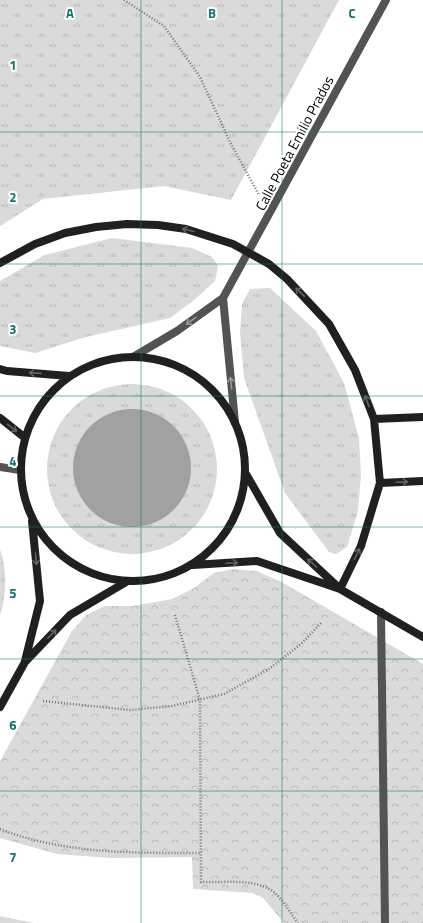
<svg xmlns="http://www.w3.org/2000/svg" width="423" height="923" viewBox="0 0 423 923" font-family="'Titillium Web',sans-serif">
	<defs>
		<pattern id="grass-tufts" width="24" height="20" patternUnits="userSpaceOnUse"><rect width="24" height="20" fill="#dadada"/><path d="M3 7l-1-3M5 7V3M7 7l1-3M15 17l-1-3M17 17v-4M19 17l1-3" fill="none" stroke="#b9b9b9"/></pattern>
		<pattern id="forest-crowns" width="20" height="18" patternUnits="userSpaceOnUse"><rect width="20" height="18" fill="#dadada"/><path d="M2 6a3 3 0 1 1 6 0M12 15a3 3 0 1 1 6 0" fill="none" stroke="#b9b9b9"/></pattern>
	</defs>
	<rect width="100%" height="100%" fill="#fff"/>
	<!-- grass -->
	<path fill="url(#grass-tufts)" d="M0,0H339L231,200L164,186L43,199L0,226Z
		M112,238L192,248L212,257L218,266L215,281L193,301L170,318L86,337L35,353L0,346V281L45,255Z
		M270,288L316,331L344,383L359,438L361,475L358,511L347,547L336,554L329,552L285,493L244,378L240,332L242,304L250,289Z
		M47 469a85 85 0 1 1 170 0a85 85 0 1 1-170 0Z"/>
	<!-- forest -->
	<path fill="url(#forest-crowns)" d="M0,549C7,569 7,595 0,615Z
		M233,569L256,571L280,581L423,664V923H284L263,898L253,893L193,889L192,857L111,858L57,854L0,838V761L72,631L86,615L105,606H133L172,599L194,588L214,573Z"/>
	<!-- pitch -->
	<path fill="#dadada" d="M0,916L4,917L34,923H0Z"/>
	<!-- water -->
	<path fill="#a1a1a1" d="M73 468a59 59 0 1 1 118 0a59 59 0 1 1-118 0Z"/>
	<g fill="none" stroke-linecap="round" stroke-linejoin="round">
		<!-- path -->
		<path stroke="#757575" stroke-width="2.5" stroke-dasharray="1 2" stroke-linecap="butt" d="M124,0L164,26L200,77L231,144L259,195
			M175,615L200,700L201,882C224,883 260,877 277,895C285,903 291,914 298,923
			M43,701L130,710L172,706L224,694L269,669L301,644L322,622
			M0,829C63,854 134,853 201,853"/>
		<!-- minor -->
		<path stroke="#535353" stroke-width="8" d="M381,612L385,923"/>
		<!-- tertiary -->
		<path stroke="#535353" stroke-width="8" d="M223,298L235,422
			M133,357L177,331L223,298L386,0
			M0,467L20,470"/>
		<!-- secondary -->
		<path stroke="#202020" stroke-width="8" d="M0,263L35,244L65,233L96,227L127,224L158,225L186,229L233,244L269,264L287,279L329,324L355,370L374,419L380,483L361,546L340,589
			M21 469a112 112 0 1 1 224 0a112 112 0 1 1-224 0Z
			M0,369L7,371L69,376
			M0,418L24,437
			M374,419L423,417
			M246,474L280,533L338,587
			M380,483L423,481
			M193,565L257,561L340,589L423,637
			M25,661L40,601L32,521
			M0,707L25,662L70,615L126,582"/>
	</g>
	<!-- one-way arrows -->
	<defs><path id="oneway-shaft" d="M-6 0H5M1.5-3L5.5 0L1.5 3" fill="none" stroke-width="1.6" stroke-linecap="round" stroke-linejoin="round"/></defs>
	<g stroke="#636363">
		<use href="#oneway-shaft" transform="translate(188 230) rotate(-166)"/>
		<use href="#oneway-shaft" transform="translate(300 292) rotate(-136)"/>
		<use href="#oneway-shaft" transform="translate(35 373) rotate(-176)"/>
		<use href="#oneway-shaft" transform="translate(367 401) rotate(-110)"/>
		<use href="#oneway-shaft" transform="translate(12 428) rotate(39)"/>
		<use href="#oneway-shaft" transform="translate(402 482) rotate(-2)"/>
		<use href="#oneway-shaft" transform="translate(357 554) rotate(-64)"/>
		<use href="#oneway-shaft" transform="translate(36 559) rotate(85)"/>
		<use href="#oneway-shaft" transform="translate(232 563) rotate(-3)"/>
		<use href="#oneway-shaft" transform="translate(312 563) rotate(-138)"/>
		<use href="#oneway-shaft" transform="translate(52 634) rotate(-46)"/>
	</g>
	<g stroke="#989898">
		<use href="#oneway-shaft" transform="translate(191 321) rotate(144)"/>
		<use href="#oneway-shaft" transform="translate(231 383) rotate(-96)"/>
	</g>
	<!-- grid -->
	<path fill="none" stroke="#0f766e" stroke-width="1" stroke-opacity="0.55" d="M141,0V923M282,0V923M0,132H423M0,264H423M0,396H423M0,527H423M0,659H423M0,791H423"/>
	<g text-anchor="middle" dominant-baseline="central" stroke-width="4" stroke-linejoin="round" paint-order="stroke">
		<!-- street labels -->
		<g font-size="14" fill="#000" stroke="#fff">
			<text transform="translate(294 143) rotate(-62)">Calle Poeta Emilio Prados</text>
		</g>
	</g>
	<g font-size="13" text-anchor="middle" font-weight="bold" fill="#0f766e" stroke="#fff" stroke-width="4" stroke-linejoin="round" paint-order="stroke">
		<text x="70" y="18">A</text>
		<text x="212" y="18">B</text>
		<text x="352" y="18">C</text>
		<text x="13" y="70">1</text>
		<text x="13" y="202">2</text>
		<text x="13" y="334">3</text>
		<text x="13" y="466">4</text>
		<text x="13" y="598">5</text>
		<text x="13" y="730">6</text>
		<text x="13" y="862">7</text>
	</g>
</svg>
